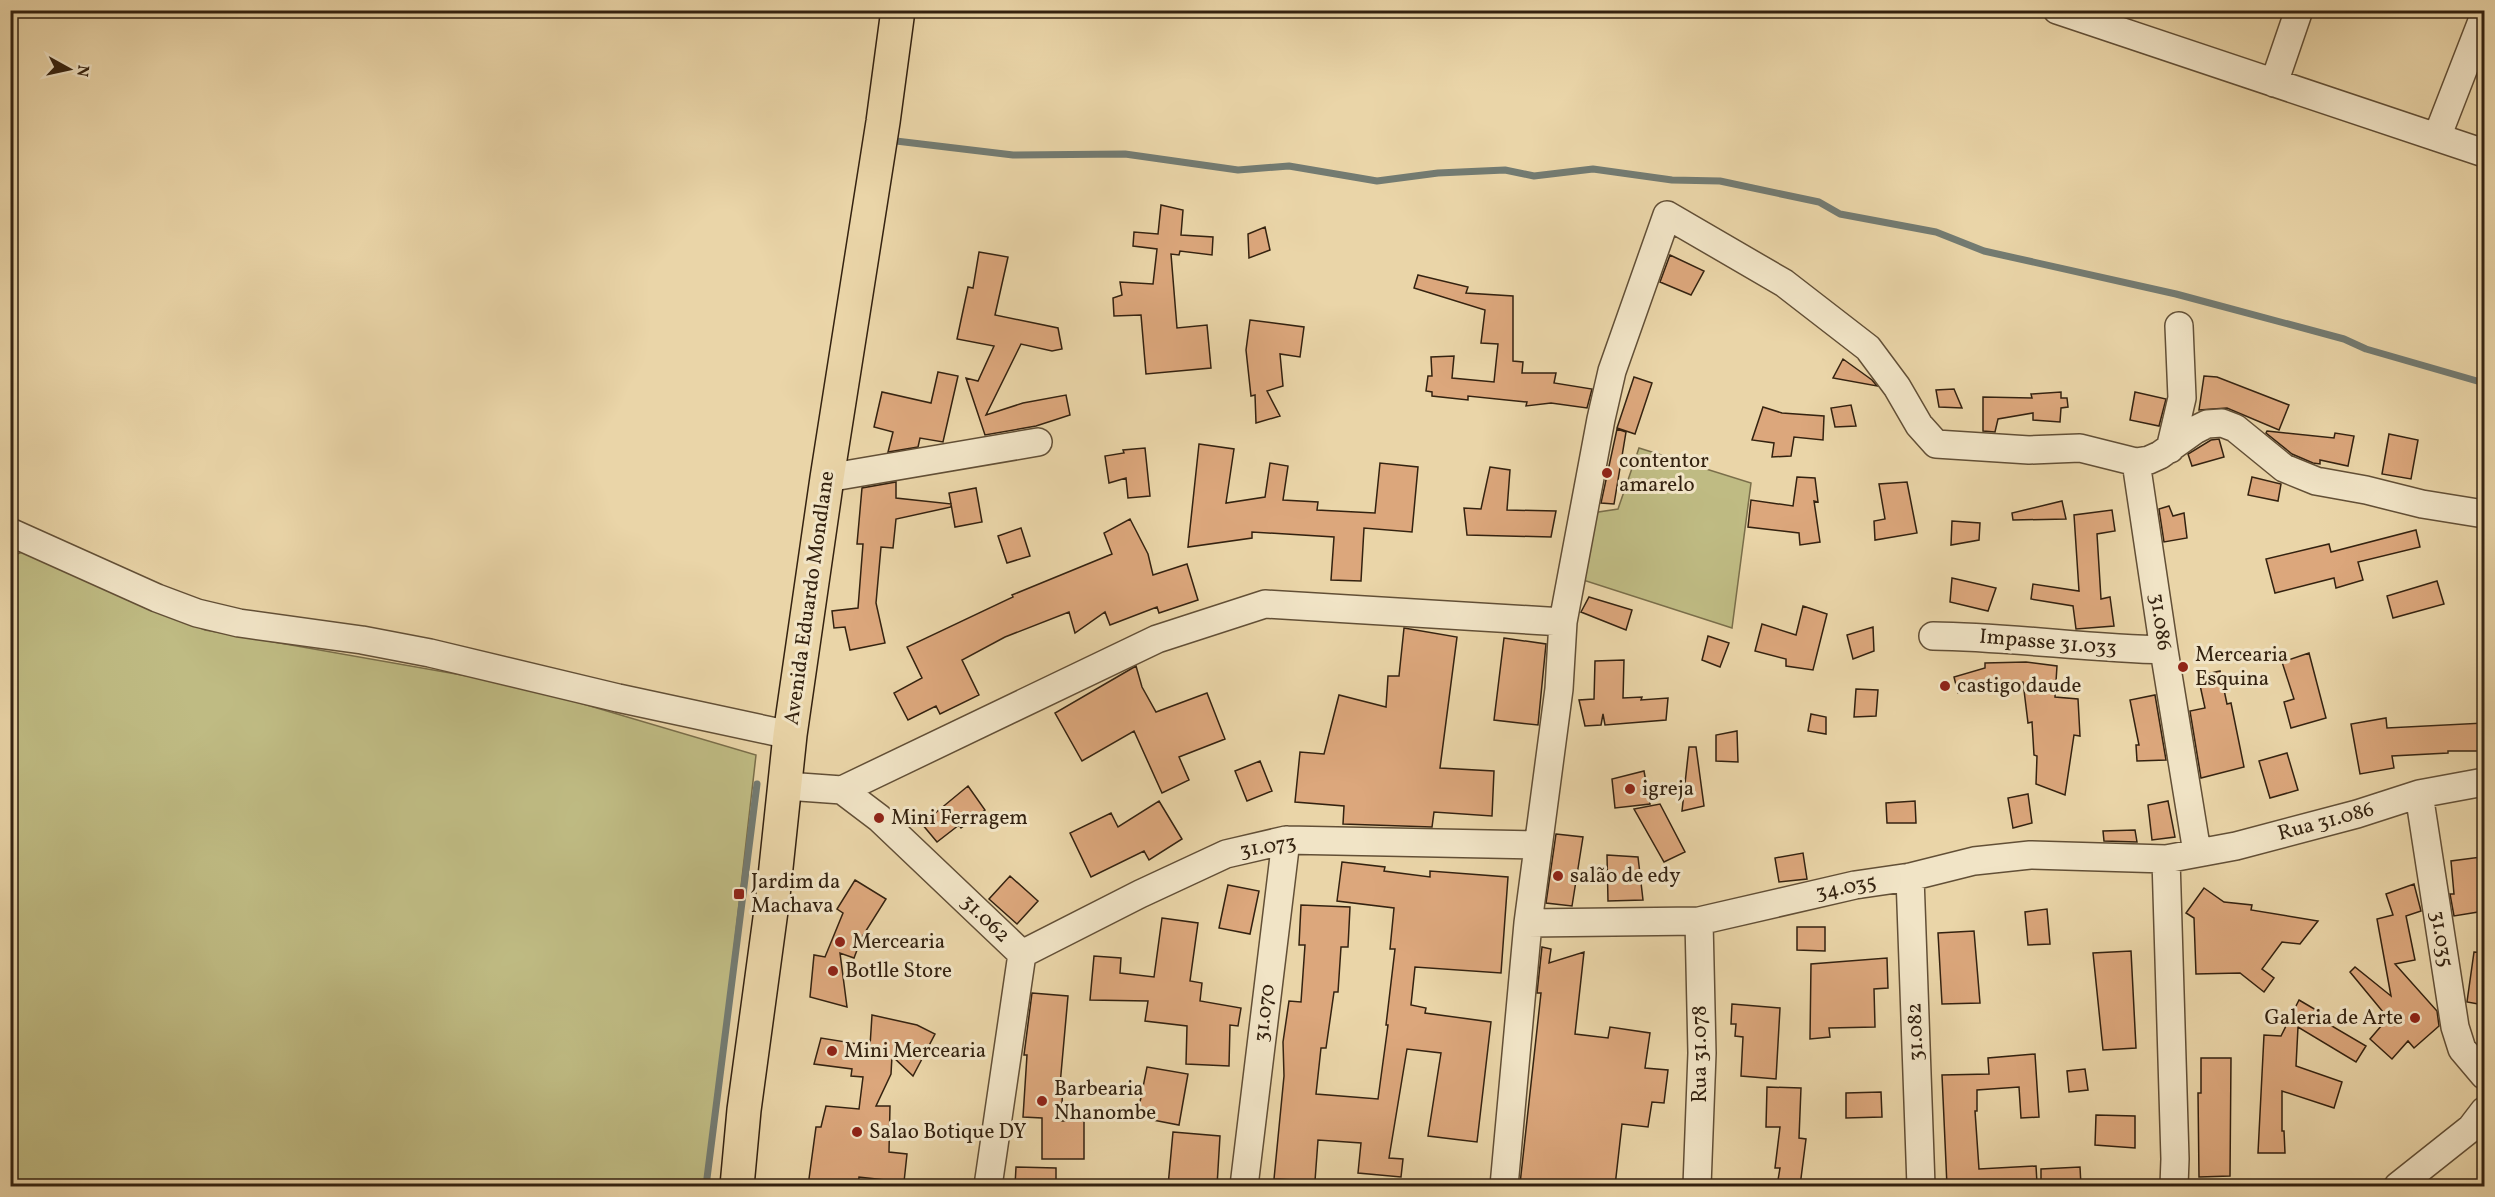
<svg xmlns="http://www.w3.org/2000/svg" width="2495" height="1197" viewBox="0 0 2495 1197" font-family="Vollkorn,serif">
	<rect width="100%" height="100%" fill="#ead5a8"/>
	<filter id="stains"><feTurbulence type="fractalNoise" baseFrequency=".00333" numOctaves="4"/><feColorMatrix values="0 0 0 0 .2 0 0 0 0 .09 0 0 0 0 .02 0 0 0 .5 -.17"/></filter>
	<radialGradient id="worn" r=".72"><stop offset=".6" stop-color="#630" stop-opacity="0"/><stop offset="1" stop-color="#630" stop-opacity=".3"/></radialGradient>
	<!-- green -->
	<path fill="#bfbb83" stroke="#7a6e4a" stroke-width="1.5" d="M1639,448L1751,483L1732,628L1580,579L1592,513L1618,509Z
		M27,550L205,630L519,685L756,755L707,1186H11L10,557Z"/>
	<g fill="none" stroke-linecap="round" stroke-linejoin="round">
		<!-- stream -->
		<path stroke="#737b72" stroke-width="7" d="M896,141L1013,155L1125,154L1238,170L1289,166L1377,181L1438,173L1505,170L1534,176L1593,169L1672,180L1720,181L1819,202L1840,214L1936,232L1984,251L2176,294L2344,339L2366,349L2484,383
			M706,1186L757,784"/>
	</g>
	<!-- building -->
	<path fill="#dca77c" stroke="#342210" stroke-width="1.5" d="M1161,205L1183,210L1181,235L1213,237L1212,255L1180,251L1179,255L1171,254L1177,328L1207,325L1211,368L1146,374L1141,315L1114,316L1113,298L1122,295L1120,282L1153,284L1157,249L1133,246L1134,232L1158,234Z
		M1265,227L1270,250L1249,258L1248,234Z
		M979,252L1008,257L995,315L1058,328L1062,349L1052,351L1021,344L986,415L1023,403L1066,395L1070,415L1036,426L985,435L966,378L978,381L994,346L957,339L968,287L973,288Z
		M1670,255L1704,271L1691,295L1660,282Z
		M1418,275L1468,287L1466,293L1513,296V361L1523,362L1522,373H1556L1554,383L1592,389L1587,408L1551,403L1526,406L1527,402L1468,396V400L1432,396V392L1426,391L1428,376H1432L1431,357L1454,356L1452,378L1494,382L1498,344L1481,343L1485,310L1414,288Z
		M1250,320L1304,327L1300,357L1280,354L1283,386L1267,391L1280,416L1256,423L1255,395L1251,396L1246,350Z
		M1843,359L1872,380L1877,386L1833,378Z
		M938,372L958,376L943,442L920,438L918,447L888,452L893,432L874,427L882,392L931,403Z
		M2204,376L2217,377L2289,405L2279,430L2227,408L2199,410Z
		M1634,377L1652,383L1635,434L1617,428Z
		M1954,389L1962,408L1939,407L1936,390Z
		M2061,392V398H2067L2068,407L2061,408L2060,422L2033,420V413L1998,419L1995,432L1983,431V397L2032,398L2031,394Z
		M2135,392L2166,399L2159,426L2130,420Z
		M1851,405L1856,426L1835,427L1831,408Z
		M1763,407L1782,413L1824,416L1823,440L1794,437L1791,456L1772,457L1774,443L1752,440Z
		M1617,429L1626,432L1614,504L1601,503Z
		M2267,431L2334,438L2335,433L2354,436L2348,466L2320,460V464L2313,463L2292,454L2266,433Z
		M2389,434L2418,440L2411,479L2382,474Z
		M2219,439L2224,457L2192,466L2188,454L2211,440Z
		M1199,444L1234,449L1226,503L1265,497L1270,463L1288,466L1283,500L1318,502L1317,510L1375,513L1380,463L1418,467L1412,532L1364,528L1361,581L1331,580L1334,537L1252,532V538L1188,547Z
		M1145,448L1150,496L1128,498L1126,478L1109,483L1105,456L1124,453L1123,450Z
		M1490,467L1510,470L1507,510L1556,511L1551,537L1467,535L1464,508L1481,509Z
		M1797,477L1815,478L1818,502L1814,501L1820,542L1800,545L1799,533L1748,527L1751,500L1793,506Z
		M2252,477L2281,484L2278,501L2248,495Z
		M896,482V498L951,504L949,493L976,488L982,522L955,527L951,504V507L896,519L893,548L881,547L876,603L885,643L850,650L845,627L834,628L832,611L858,608L863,544H857L862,488Z
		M1907,482L1917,533L1875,540L1874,521L1885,519L1879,484Z
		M2062,501L2066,519L2013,520L2012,513Z
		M2169,506L2173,516L2184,513L2187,538L2164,542L2159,509Z
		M2112,510L2115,531L2097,534L2101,599L2110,597L2114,626L2076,629L2073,606L2031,599L2033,584L2079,591L2074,515Z
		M1130,519L1148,554L1153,575L1187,564L1198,600L1159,613L1157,607L1110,625L1105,612L1075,633L1069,612L1005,637L962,660L979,695L940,714L936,706L908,720L894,693L922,678L907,647L1013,597L1012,595L1112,554L1104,533Z
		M1952,521L1980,523L1979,540L1951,545Z
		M1021,528L1030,556L1007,563L998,536Z
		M2416,530L2420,547L2358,562L2363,580L2336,588L2334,578L2275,593L2266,559L2329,544L2331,552Z
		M1952,578L1996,588L1988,611L1950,602Z
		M2437,581L2444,604L2393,618L2387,596Z
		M1589,597L1632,610L1626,630L1581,612Z
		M1803,606L1827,614L1813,670L1786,666V659L1755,651L1762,624L1796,635Z
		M1873,627L1874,651L1853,659L1847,635Z
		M1404,628L1457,637L1440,768L1494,771L1492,816L1434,812L1432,827L1343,824L1344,806L1295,802L1300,752L1324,754L1339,695L1386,707L1388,676H1399Z
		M1708,636L1729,643L1720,667L1702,660Z
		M1504,638L1546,644L1538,725L1494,720Z
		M2309,653L2326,718L2291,728L2284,702L2294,699L2282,662Z
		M1624,660L1623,698L1642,697L1641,700L1668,698L1666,720L1605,725L1603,714L1601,725L1585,726L1579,700L1594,699L1595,661Z
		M2026,662L2057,666L2055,697L2078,699L2080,736L2074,735L2065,795L2036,784L2037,756L2034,755L2032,722L2028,723L2023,682L1958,693L1954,677L1985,668V663Z
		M1136,666L1142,687L1156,712L1207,693L1225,739L1179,757L1189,780L1162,793L1134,731L1082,761L1055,713Z
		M2220,671L2227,704L2231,703L2244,767L2201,778L2190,711L2205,708L2198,676Z
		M1856,689L1878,690L1876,716L1854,717Z
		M2155,695L2166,760L2137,761L2136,745H2139L2130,700Z
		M1811,714L1826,717V734L1808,731Z
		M2386,718L2387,728L2484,723V751H2448V753L2392,756L2394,768L2360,774L2351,724Z
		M1737,731L1738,762L1716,761V735Z
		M1689,747H1696L1704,806L1682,811Z
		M2287,753L2298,790L2270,798L2259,761Z
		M1260,761L1272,791L1247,801L1235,771Z
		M1644,771L1650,804L1615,808L1612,779Z
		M968,786L985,810L961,828L959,825L937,842L922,824Z
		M2028,794L2032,823L2013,828L2008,798Z
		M1159,801L1182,839L1149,860L1144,851L1091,877L1070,833L1111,813L1118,827Z
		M1915,801L1916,823H1887L1886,803Z
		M2168,801L2175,837L2152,840L2148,805Z
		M1660,804L1685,852L1664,862L1634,809Z
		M2135,830L2137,842L2104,841L2103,831Z
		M1556,834L1583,837L1572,906L1546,903Z
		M1803,853L1807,879L1779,882L1775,858Z
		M1607,855L1638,857L1643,900L1608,901Z
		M2481,857L2482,867H2484V911L2454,916L2450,894H2454L2451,861Z
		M1342,862L1385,867L1384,871L1430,877V871L1508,877L1501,973L1415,967L1411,1005L1426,1008L1425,1013L1491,1022L1477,1142L1428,1136L1441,1053L1407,1049L1389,1158L1403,1159L1401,1177L1358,1173L1361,1143L1318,1140L1315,1181L1274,1179L1284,1076L1283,1042L1289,1001L1301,1002L1305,945H1299L1301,905L1350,907L1348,947H1341L1338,992H1334L1326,1048H1321L1316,1094L1378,1099L1388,1025H1386L1395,949H1390L1394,908L1337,901Z
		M1010,876L1038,901L1017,924L989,899Z
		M855,880L886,899L862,937L854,958L840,953L847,1007L810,997L814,955L825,957L843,913L837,909Z
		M2414,884L2421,911L2406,916L2415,960L2395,964L2437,1011L2439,1026L2414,1048L2408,1041L2392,1059L2370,1039L2388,1018L2350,972L2355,967L2391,996L2377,919L2393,915L2386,894Z
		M1228,885L1259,891L1250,934L1219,928Z
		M2204,888L2224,902L2252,905L2251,910L2318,921L2300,944L2282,942L2262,969L2274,978L2264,992L2240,973L2196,974L2194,918L2186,913Z
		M2047,909L2050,944L2028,945L2025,912Z
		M1162,918L1198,923L1190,981L1202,983L1200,1001L1241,1008L1238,1026L1230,1025L1229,1066L1186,1064L1187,1026L1145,1021L1148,1001L1090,1000L1094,956L1121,958L1120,973L1154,977Z
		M1797,927H1825V951L1797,950Z
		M1974,931L1980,1003L1942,1004L1938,933Z
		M1542,947L1551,949L1549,963L1584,952L1575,1034L1608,1038L1610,1027L1650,1033L1645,1068L1668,1070L1664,1103L1652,1102L1648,1127L1622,1124L1615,1186H1540L1520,1184L1541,993H1537Z
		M2131,951L2136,1048L2103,1050L2093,953Z
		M2474,952L2484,953V1005L2467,1002Z
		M1887,958L1888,988L1874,989L1875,1027L1829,1028L1830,1037L1810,1039L1811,964Z
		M1032,993L1068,996L1060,1085H1063L1061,1121H1084V1159H1042V1118L1023,1117L1027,1055H1024Z
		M2299,1000L2328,1017L2325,1022L2366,1046L2356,1062L2298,1027L2296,1066L2342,1082L2334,1108L2282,1091V1131H2284L2285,1153H2258L2264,1035L2281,1036Z
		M1732,1004L1780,1008L1776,1079L1741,1076L1743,1037L1735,1036L1736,1024H1731Z
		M872,1015L917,1025L935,1034L913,1076L892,1056L891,1074L876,1106H890L889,1152L907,1154L904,1182L859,1177L858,1186H808L816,1127H821L826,1106L859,1109L863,1077L851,1076L852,1069L814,1064L821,1038L870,1046Z
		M2035,1054L2039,1117L2021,1118L2019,1087L1977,1090V1111H1975L1979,1169L2036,1166L2037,1183L1947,1186L1942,1075L1989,1074L1988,1058Z
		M2201,1058H2231L2230,1176L2199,1177L2198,1093H2201Z
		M1147,1067L1188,1074L1179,1125L1137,1117Z
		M2085,1069L2088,1090L2069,1092L2067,1071Z
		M1767,1087L1801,1088L1799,1138L1806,1139L1800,1186H1777L1780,1168H1775L1780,1127H1766Z
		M1881,1092L1882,1117L1846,1118V1093Z
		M2096,1115L2135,1116V1148L2095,1145Z
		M1173,1132L1220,1136L1217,1186H1168Z
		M1016,1167L1056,1168V1186H1015Z
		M2080,1167L2081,1186H2041V1169Z"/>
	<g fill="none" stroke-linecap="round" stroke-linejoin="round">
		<defs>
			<path id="minor" d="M2057,10L2484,153
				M2274,83L2299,10
				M2437,137L2484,16
				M2170,449L2182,398L2179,326
				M2136,462L2164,650L2197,852
				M827,478L1038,442
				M10,532L157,598L197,613L239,623L362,640L430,653L618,698L790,735
				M1933,636C2010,637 2087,648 2164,650
				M786,786L842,790L879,818L1022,954L988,1186
				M842,790L1157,639L1265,604L1563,622
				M2419,794L2455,1027L2462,1049L2484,1075
				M2166,859L2175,1159L2174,1186
				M1910,877L1921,1186
				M1528,923L1699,921L1855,885L1910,877L1974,861L2030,855L2166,859L2236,846L2357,814L2419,794L2484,782
				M1022,954L1140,894L1226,854L1286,840L1537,845
				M1244,1186L1286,840
				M1504,1186L1528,923L1559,689L1563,622L1601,419L1612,371L1667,215L1784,283L1868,348L1897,387L1919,425L1936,444L2029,450L2080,448L2136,462L2149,460L2160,455L2195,430L2207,424L2222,423L2235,428L2284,468L2316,481L2366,490L2422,504L2484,514
				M1697,1186L1702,1053L1699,921
				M2398,1186L2471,1128L2484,1111"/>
			<path id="major" d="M737,1186L744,1110L773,896L790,735L827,478L883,122L898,10"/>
		</defs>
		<!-- minor casing -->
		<use href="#minor" stroke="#624f36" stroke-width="30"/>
		<!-- major casing -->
		<use href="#major" stroke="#342210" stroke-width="36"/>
		<!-- minor -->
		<use href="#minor" stroke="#f1e4c6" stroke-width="27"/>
		<!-- major -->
		<use href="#major" stroke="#ead5a8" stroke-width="33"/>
	</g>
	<!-- markers -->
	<g fill="#8f2418" stroke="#f1e4c6" stroke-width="2">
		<circle cx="1607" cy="473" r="6"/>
		<circle cx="2183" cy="667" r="6"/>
		<circle cx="1945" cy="686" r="6"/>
		<circle cx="1630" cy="789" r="6"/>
		<circle cx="879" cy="818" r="6"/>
		<circle cx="1558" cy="876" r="6"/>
		<rect x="733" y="888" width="12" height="12" rx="3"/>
		<circle cx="840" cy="942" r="6"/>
		<circle cx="833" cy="971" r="6"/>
		<circle cx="2415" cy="1018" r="6"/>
		<circle cx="832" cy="1051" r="6"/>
		<circle cx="1042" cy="1101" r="6"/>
		<circle cx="857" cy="1132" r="6"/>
	</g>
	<g text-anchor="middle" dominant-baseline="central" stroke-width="6" stroke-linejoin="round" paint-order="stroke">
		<!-- poi labels -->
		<g font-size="21" fill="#342210" stroke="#f1e4c6" text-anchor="start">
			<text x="1619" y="461">contentor<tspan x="1619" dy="24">amarelo</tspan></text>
			<text x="2195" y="655">Mercearia<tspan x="2195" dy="24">Esquina</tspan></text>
			<text x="1957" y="686">castigo daude</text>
			<text x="1642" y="789">igreja</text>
			<text x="891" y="818">Mini Ferragem</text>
			<text x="1570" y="876">salão de edy</text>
			<text x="751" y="882">Jardim da<tspan x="751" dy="24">Machava</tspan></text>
			<text x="852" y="942">Mercearia</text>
			<text x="845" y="971">Botlle Store</text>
			<text x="2403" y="1018" text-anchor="end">Galeria de Arte</text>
			<text x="844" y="1051">Mini Mercearia</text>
			<text x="1054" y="1089">Barbearia<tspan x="1054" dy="24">Nhanombe</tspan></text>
			<text x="869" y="1132">Salao Botique DY</text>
		</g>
		<!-- street labels -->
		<g font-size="21" fill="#342210" stroke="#f1e4c6">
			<text transform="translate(810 598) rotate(-82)">Avenida Eduardo Mondlane</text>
			<text transform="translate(2160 622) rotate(82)">31.086</text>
			<text transform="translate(2048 643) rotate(5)">Impasse 31.033</text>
			<text transform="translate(2326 822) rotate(-15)">Rua 31.086</text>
			<text transform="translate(1268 847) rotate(-9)">31.073</text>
			<text transform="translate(1846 888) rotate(-11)">34.035</text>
			<text transform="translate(985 919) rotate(44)">31.062</text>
			<text transform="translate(2441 939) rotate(81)">31.035</text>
			<text transform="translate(1265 1013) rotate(-83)">31.070</text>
			<text transform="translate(1916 1032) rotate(-92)">31.082</text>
			<text transform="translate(1700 1054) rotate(-90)">Rua 31.078</text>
		</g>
	</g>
	<!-- margin -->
	<rect width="2495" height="1197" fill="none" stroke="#ead5a8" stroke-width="36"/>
	<rect x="12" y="12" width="2471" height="1173" fill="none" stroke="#342210" stroke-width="3"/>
	<rect x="18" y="18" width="2459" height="1161" fill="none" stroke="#342210" stroke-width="1.5"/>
	<!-- north arrow -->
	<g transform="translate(69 69) rotate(98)" stroke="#f1e4c6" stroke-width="4.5" paint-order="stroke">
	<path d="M0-4.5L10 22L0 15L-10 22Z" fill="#342210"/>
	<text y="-9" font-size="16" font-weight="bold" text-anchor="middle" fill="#342210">N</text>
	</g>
	<rect width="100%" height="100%" filter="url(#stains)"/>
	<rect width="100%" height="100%" fill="url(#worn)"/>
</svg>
